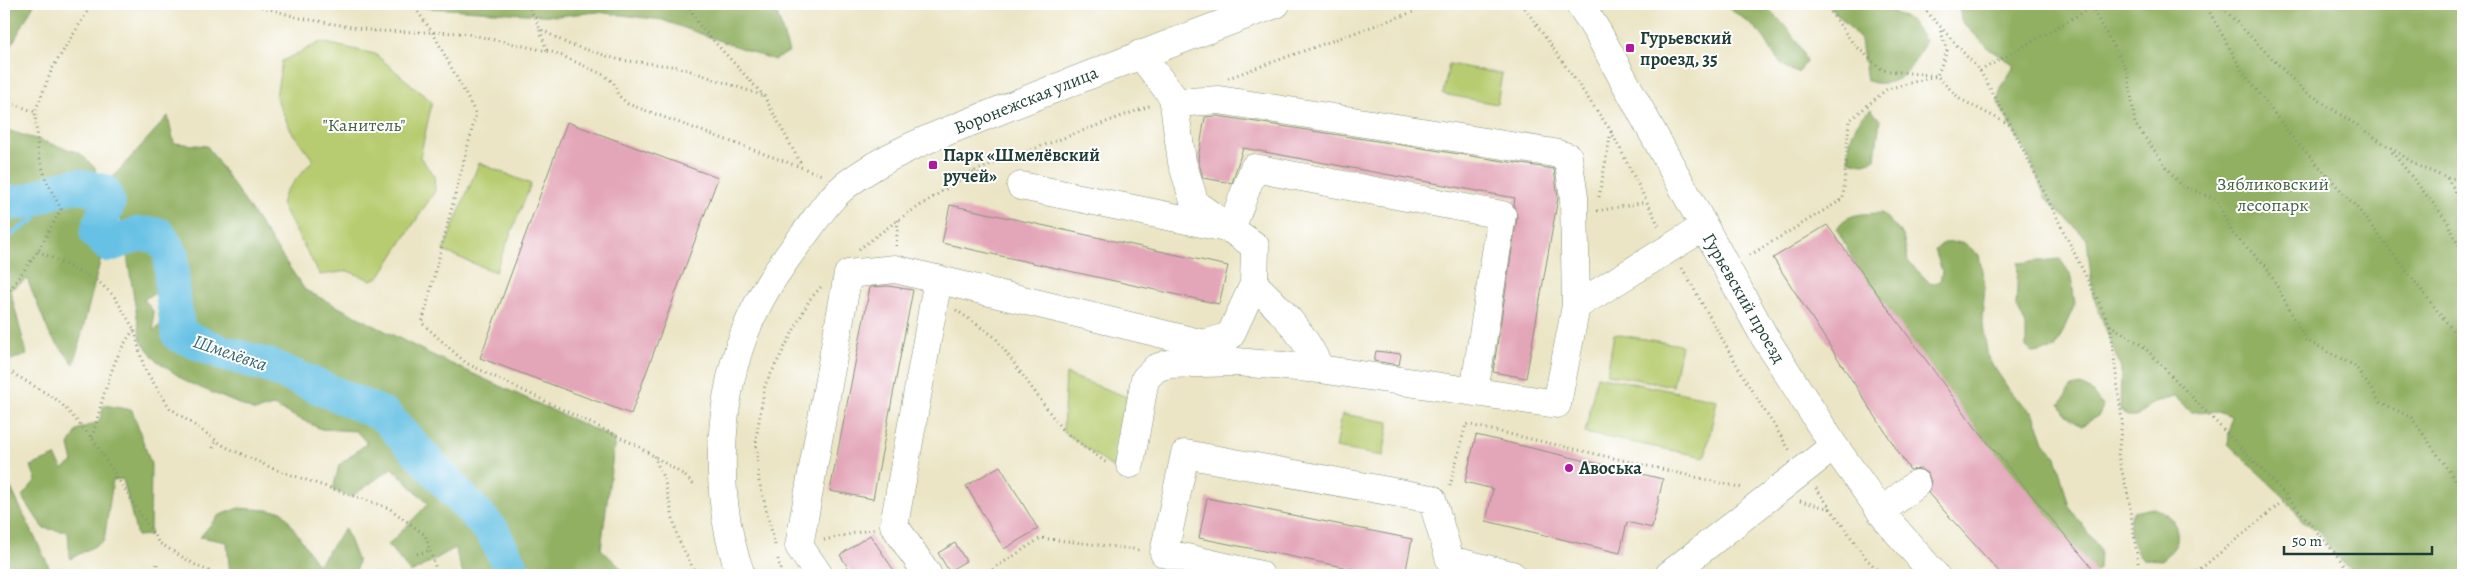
<svg xmlns="http://www.w3.org/2000/svg" width="2467" height="579" viewBox="0 0 2467 579" font-family="Alegreya,serif">
	<rect width="100%" height="100%" fill="#fff"/>
	<filter id="ink" filterUnits="userSpaceOnUse"><feTurbulence type="fractalNoise" baseFrequency=".02" numOctaves="2"/><feDisplacementMap in="SourceGraphic" scale="10" xChannelSelector="R" yChannelSelector="G"/><feConvolveMatrix kernelMatrix="1 2 1 2 8 2 1 2 1" color-interpolation-filters="sRGB"/></filter>
	<filter id="wash" filterUnits="userSpaceOnUse"><feTurbulence type="fractalNoise" baseFrequency=".0096" numOctaves="4" result="noise"/><feDisplacementMap in="SourceGraphic" scale="20" xChannelSelector="R" yChannelSelector="G"/><feGaussianBlur stdDeviation="1.12" result="paint"/><feColorMatrix in="noise" values="0 0 0 0 0 0 0 0 0 0 0 0 0 0 0 0 0 1.4 0 .05"/><feComposite in="paint" operator="in"/></filter>
	<g filter="url(#wash)">
		<rect width="100%" height="100%" fill="#ebe5c5"/>
		<!-- green -->
		<path fill="#b7cc70" stroke="#6b8452" d="M321,42L375,54L432,102L420,157L434,176L435,191L379,277L371,280L348,271L320,275L281,204L285,192L313,160L291,131L276,97L282,61Z
			M1449,64L1502,74L1497,104L1443,94Z
			M479,163L531,184L495,272L443,251Z
			M1614,334L1681,345L1673,386L1607,374Z
			M1066,374L1127,397L1116,470L1063,431Z
			M1597,376L1717,400L1705,457L1585,433Z
			M1342,414L1389,422L1383,456L1336,448Z"/>
		<!-- forest -->
		<path fill="#91b062" stroke="#58764b" fill-rule="evenodd" d="M4,4H34L4,59Z
			M369,4H774L789,52L774,60L662,20L597,12L557,16Z
			M1724,4H1763C1781,21 1798,37 1806,62L1798,73C1774,65 1775,51 1761,34C1750,22 1736,14 1724,4Z
			M1828,4H1877L1910,20L1925,41C1914,67 1899,91 1867,81L1861,40Z
			M1959,4H2463V575H2357L2335,556L2319,531L2301,520L2288,501L2228,444L2231,416L2218,411L2191,412L2175,397L2154,402L2138,416H2128L2120,410L2121,368L2093,296L2087,239L2046,199L2030,160L1998,103L2000,89L2015,65L1990,50L1961,21Z
			M1871,109L1880,120L1875,159L1862,164L1849,161C1848,138 1853,124 1871,109Z
			M168,116L174,143L207,146L305,290L430,354L615,439L601,549L628,575H463L455,548L411,573L388,545L428,504L392,468L351,497L333,490L339,465L367,443L356,431L321,429L273,406L255,411L187,382L156,360L141,341L114,176ZM171,285L188,297L154,331L153,311L144,299Z
			M4,129L80,153L95,168L103,250L74,364L50,335L27,279L10,290L27,355L4,362Z
			M1882,213L1903,235L1908,261L1931,284L1940,281L1942,271L1935,250L1943,243L1963,242L1979,255L1985,287L1982,318L1988,358L2012,394L2034,414L2044,442L2056,457L2069,507L2100,549L2099,569L2092,575L2061,574L1866,283L1837,229C1846,212 1864,214 1882,213Z
			M2060,259L2071,275L2075,304L2055,349L2034,353L2026,347V325L2016,306L2018,263Z
			M2081,385L2090,390L2103,406L2099,415L2082,426L2065,414L2060,405L2071,387Z
			M104,405L132,410L151,464L150,535L137,536L123,479L113,480L104,541L70,559L68,532L43,528L22,496L36,480L31,466L55,456L63,469L73,462L69,445L78,429L99,422Z
			M7,480L53,575H4V481Z
			M238,508L282,511L318,565L345,528L358,562L355,575H230L227,542L200,537L218,516Z
			M2153,508C2168,511 2182,527 2176,544C2174,549 2167,555 2163,560L2143,559C2131,548 2126,526 2133,512Z"/>
		<g fill="none" stroke-linecap="round" stroke-linejoin="round">
			<!-- stream -->
			<path stroke="#66c1e4" stroke-width="5.5" d="M4,239L35,219L33,201"/>
			<!-- river -->
			<path stroke="#66c1e4" stroke-width="35" d="M4,201C30,209 51,186 76,186C84,186 95,190 103,191L108,203L97,233L109,245L138,234L159,235L171,254L172,291L179,335L221,352L270,366L384,415L492,531L515,575"/>
		</g>
		<g id="blocks">
			<!-- building -->
			<path fill="#e3a5b8" d="M1218,116L1554,169L1558,198L1526,378L1493,372L1517,217L1514,206L1515,198L1243,148L1232,183L1203,178L1198,159L1205,117Z
				M567,122L718,178L631,414L480,358Z
				M950,205L1228,266L1219,304L942,243Z
				M1827,225L1975,427L2098,575H2002L1928,493L1931,482L1928,474L1921,469L1910,470L1773,258Z
				M888,286L913,290L873,499L830,491L870,287Z
				M1376,351L1401,354L1399,365L1374,361Z
				M1476,435L1663,479L1652,528L1627,522L1620,553L1486,521L1493,489L1465,482Z
				M1000,466L1038,529L1004,549L966,486Z
				M1207,498L1412,539L1405,575H1383L1199,538Z
				M870,535L897,575H853L840,555Z
				M955,543L966,561L949,571L938,553Z"/>
		</g>
	</g>
	<g filter="url(#ink)">
		<use href="#blocks" fill-opacity="0" stroke="#85917c" stroke-width="1"/>
		<g fill="none" stroke-linecap="round" stroke-linejoin="round">
			<defs>
				<path id="minor" d="M1580,4L1597,31L1764,336L1834,446L1888,521L1935,575
					M1174,103L1219,100L1554,153L1568,157L1574,197L1576,306
					M1021,186L1231,229L1254,168L1502,215L1474,392
					M1254,284C1281,310 1305,334 1320,369L1557,404L1576,306L1704,227
					M1130,464L1145,379L1156,368L1168,364L1237,362L1320,369
					M1881,512L1916,484
					M741,575C710,492 717,378 760,300C772,277 787,257 803,236C817,218 827,200 846,185C893,149 949,131 1003,109C1094,73 1185,37 1276,4
					M819,575L799,546L848,274L895,269L1204,344L1230,336L1254,284L1255,246L1195,204L1182,162L1173,97L1140,54
					M928,575L894,525L938,279
					M1260,575L1164,553L1185,454L1432,499L1450,560L1512,575
					M1669,575L1834,446"/>
			</defs>
			<!-- minor casing -->
			<use href="#minor" stroke="#85917c" stroke-width="29"/>
			<!-- path -->
			<path stroke="#85917c" stroke-width="3" stroke-dasharray="1 4" stroke-linecap="butt" d="M252,4L300,18L375,31L463,33L556,53L604,75L614,83L618,95L628,104L822,175
				M412,4L433,33L476,114L422,323L466,363L636,445L684,475L693,484
				M528,4L540,29L568,44L620,60L679,67L764,96
				M687,4L700,26L764,96L802,166
				M1522,4L1611,131L1660,228
				M1825,4L1852,42L1882,70L1937,76L1960,99L2010,125
				M1920,4L1980,71L2011,125L2110,325L2143,346L2288,497L2353,575
				M2205,4L2243,72L2292,137L2359,210L2454,332L2463,347
				M2219,4L2302,89L2418,166L2447,178L2463,179
				M2462,4H2463
				M2091,7L2128,72L2135,124L2180,185L2217,200L2232,233L2266,266L2306,340L2355,366L2380,402L2412,418L2463,491
				M540,30L547,51
				M1980,71L2098,4
				M1228,78L1435,4
				M4,94L9,102L35,112
				M2392,152L2448,222L2463,256
				M973,172L999,180
				M2447,178L2463,203
				M1599,197L1611,132
				M1597,211L1646,202
				M896,246L898,220
				M859,249L898,220L972,172L1152,105
				M38,251L98,281L114,296L134,329L144,368L170,408L224,446L274,469L389,508L425,535L438,575
				M1750,255L1843,199L1849,121L1887,89L1937,76L1947,51L1940,29
				M1682,268L1750,388L1791,452
				M4,298L38,251L61,209L46,180L38,152L35,112L52,69L92,4
				M956,310L995,337L1063,431L1108,464
				M2110,325L2122,421L2118,456L2128,495L2140,575
				M4,368L59,401L92,438L159,543L199,567L220,575
				M92,437C103,401 110,359 134,330
				M213,448L216,440
				M654,456L665,482L677,536L696,575
				M1450,486L1466,424L1743,488
				M1816,488L1865,557L1882,575
				M1800,501L1831,509
				M824,540L874,529
				M775,545L759,481L756,439L765,385L810,299L821,287
				M417,554L430,550
				M778,559L782,575
				M156,575L157,563
				M984,575L1041,538L1141,550
				M2193,575L2288,497"/>
			<!-- minor -->
			<use href="#minor" stroke="#fff" stroke-width="28"/>
		</g>
	</g>
	<!-- markers -->
	<g fill="#b5179e" stroke="#fff" stroke-width="2">
		<rect x="1625" y="43" width="10" height="10" rx="2.5"/>
		<rect x="928" y="160" width="10" height="10" rx="2.5"/>
		<circle cx="1569" cy="468" r="5"/>
	</g>
	<g text-anchor="middle" dominant-baseline="central" stroke-width="4" stroke-linejoin="round" paint-order="stroke">
		<!-- poi labels -->
		<g font-size="18" font-weight="bold" fill="#1f3d34" stroke="#fff" text-anchor="start">
			<text x="1640" y="38">Гурьевский<tspan x="1640" dy="21">проезд, 35</tspan></text>
			<text x="943" y="155">Парк «Шмелёвский<tspan x="943" dy="21">ручей»</tspan></text>
			<text x="1579" y="468">Авоська</text>
		</g>
		<!-- street labels -->
		<g font-size="18" fill="#1f3d34" stroke="#fff">
			<text transform="translate(1026 100) rotate(-22)">Воронежская улица</text>
			<text transform="translate(1744 298) rotate(60)">Гурьевский проезд</text>
		</g>
		<!-- park labels -->
		<g font-size="18" fill="#456143" stroke="#fff">
			<text x="364" y="125">"Канитель"</text>
			<text x="2273" y="184">Зябликовский<tspan x="2273" dy="21">лесопарк</tspan></text>
		</g>
		<!-- water labels -->
		<g font-size="19" font-style="italic" fill="#346569" stroke="#fff">
			<text transform="translate(230 353) rotate(19)">Шмелёвка</text>
		</g>
	</g>
	<!-- margin -->
	<rect width="2467" height="579" fill="none" stroke="#fff" stroke-width="20"/>
	<!-- scale -->
	<path d="M2284 546v8h148v-8" fill="none" stroke="#1f3d34" stroke-width="2.5"/>
	<text x="2292" y="546" font-size="15" fill="#1f3d34" stroke="#ffffff" stroke-width="4" paint-order="stroke">50 m</text>
</svg>
